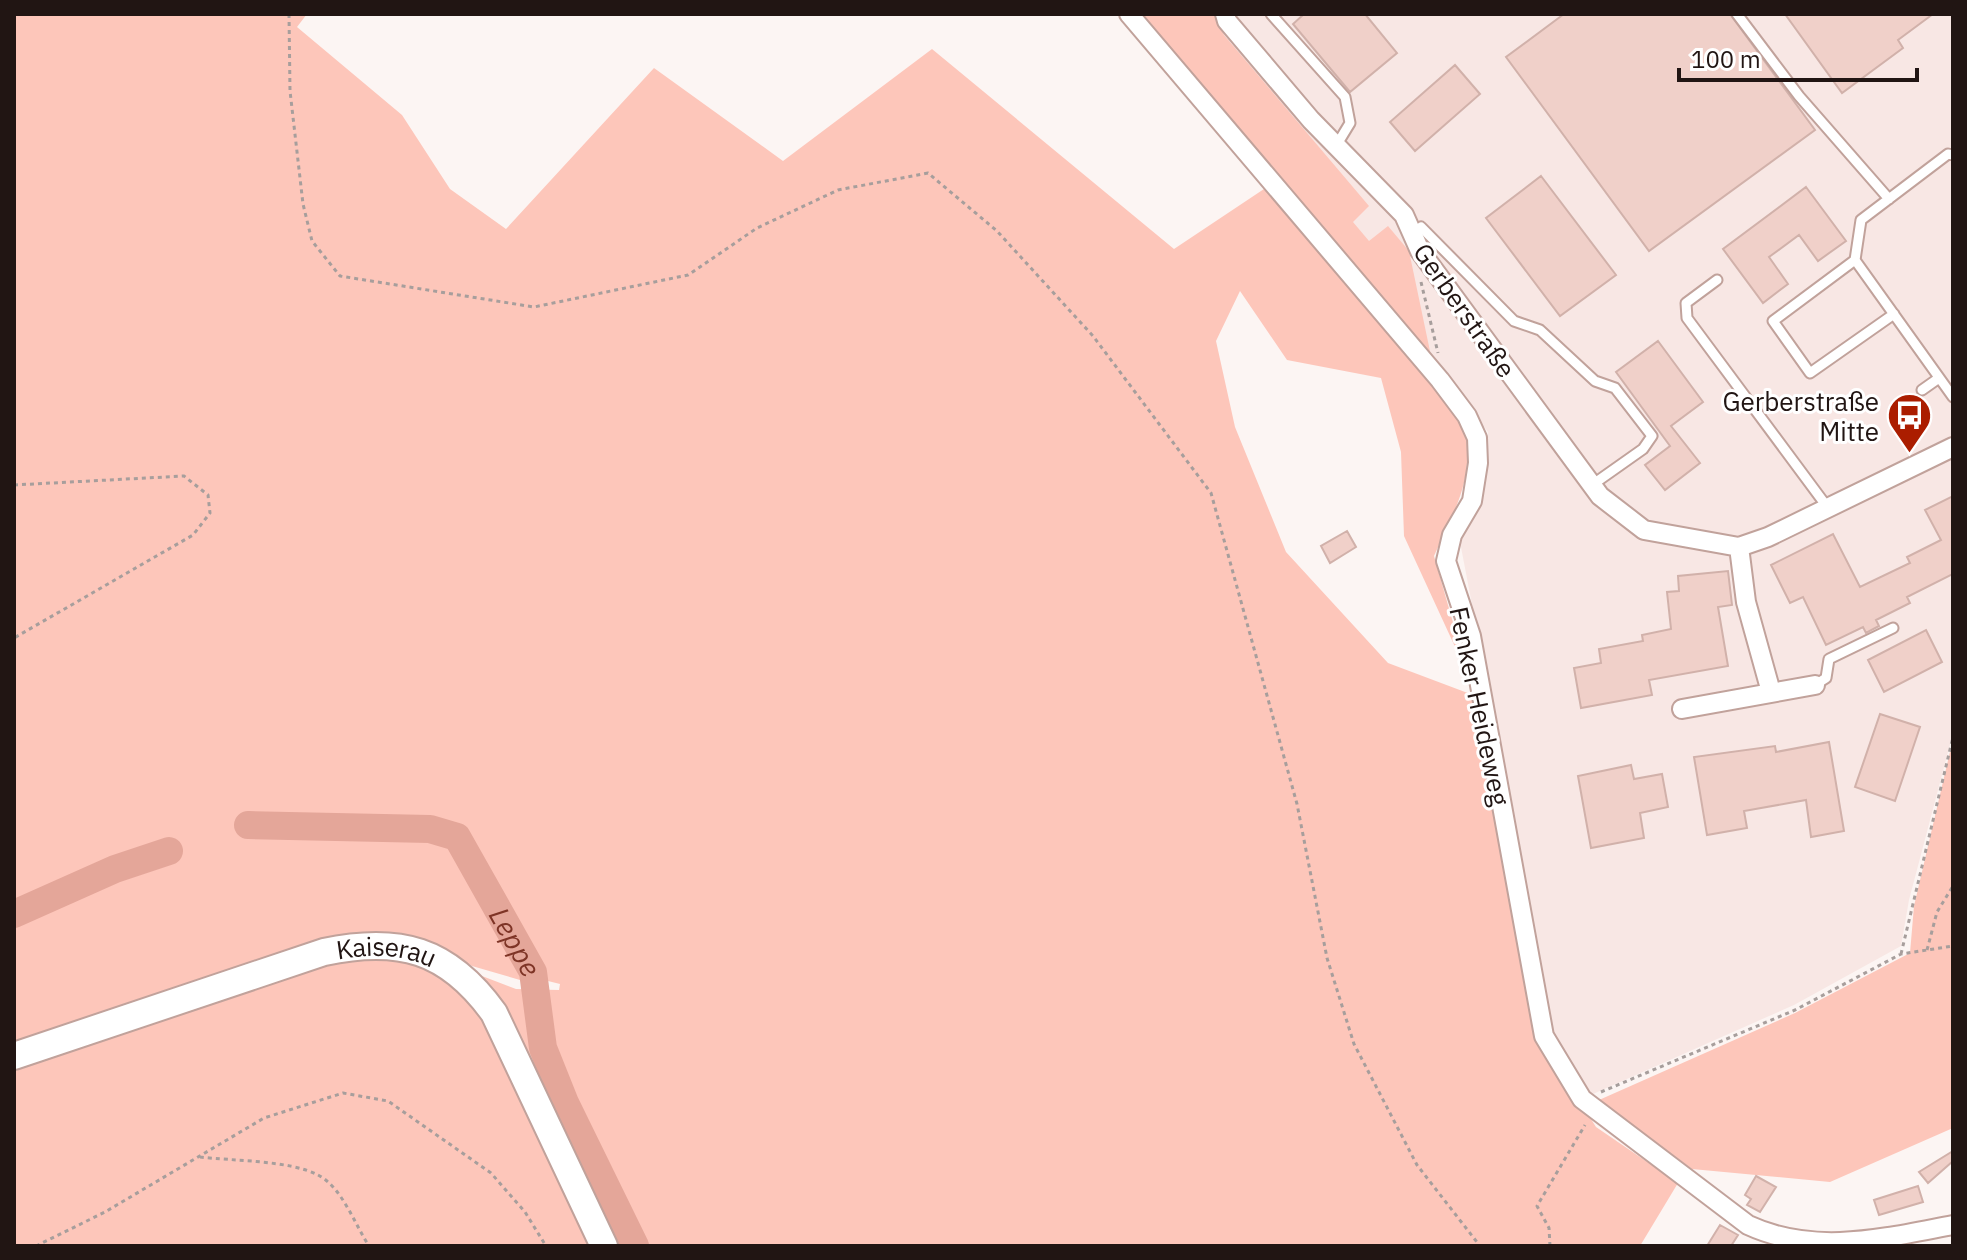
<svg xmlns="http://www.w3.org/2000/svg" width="1967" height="1260" viewBox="0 0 1967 1260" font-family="'IBM Plex Sans',sans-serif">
	<rect width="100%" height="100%" fill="#fcf5f3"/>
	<!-- built -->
	<path fill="#f8e7e4" d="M1134,14H1953V733L1909,900L1901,946L1794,1005L1584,1098L1547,1034L1524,875L1460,542L1483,499L1488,432L1448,379Z"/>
	<!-- green -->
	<path fill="#fdc6ba" d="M14,14H307L297,27L402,115L450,189L506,229L654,68L783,161L932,49L1174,249L1267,187C1301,226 1461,398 1466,434C1473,483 1453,513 1434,556L1468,675L1404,536L1401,452L1381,378L1287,360L1240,291L1216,341L1235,427L1286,552L1388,663L1473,695L1539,1037L1596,1127L1678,1183L1640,1246H614L496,995L482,976L516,989L559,990L560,984L536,978L520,980L472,966L445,949L404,934L370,933L328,939L14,1045Z
		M1137,14H1215L1224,35L1369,206L1353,222L1369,241L1388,226L1409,251L1431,356Z
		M1953,739V1128L1830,1182L1692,1169L1599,1100L1795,1013L1910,953L1914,906Z
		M377,957C401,961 426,967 447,980C505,1018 564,1179 594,1246H14V1066L340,960Z"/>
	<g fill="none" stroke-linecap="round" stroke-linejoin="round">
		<!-- river -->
		<g stroke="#e4a699" stroke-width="28">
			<path id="s1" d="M248,825L430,829L457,837L533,972L543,1048L565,1103L635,1246"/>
			<path d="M14,914L115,869L169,851"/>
		</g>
	</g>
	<!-- building -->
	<path fill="#f0d0c9" stroke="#d1b1aa" stroke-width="2" d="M1304,14H1365L1397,53L1350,92L1293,24Z
		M1564,14H1730L1815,130L1649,251L1506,57Z
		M1785,14H1933L1898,40L1903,48L1842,93Z
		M1455,65L1480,94L1415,151L1390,122Z
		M1541,176L1616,275L1560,316L1486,218Z
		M1806,187L1846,241L1818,261L1799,235L1769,257L1788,284L1763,303L1723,249Z
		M1658,341L1703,402L1671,426L1700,463L1665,490L1645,465L1670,446L1616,372Z
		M1953,496V574L1907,597L1910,603L1876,620L1879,626L1866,633L1863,627L1826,645L1803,597L1790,603L1771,565L1833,534L1860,587L1910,563L1907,557L1941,540L1925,510Z
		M1347,531L1356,547L1330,563L1321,546Z
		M1728,571L1732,605L1718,607L1728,666L1649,680L1652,695L1581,708L1574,668L1601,663L1599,649L1643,641L1642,635L1671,629L1667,592L1679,591L1678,576Z
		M1926,630L1942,662L1884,692L1868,660Z
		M1880,714L1920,727L1895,801L1855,787Z
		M1829,742L1844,831L1811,837L1806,800L1744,811L1747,828L1707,835L1694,757L1775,746L1776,752Z
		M1631,765L1634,779L1662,774L1668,807L1640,813L1644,838L1591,848L1578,776Z
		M1953,1151V1161L1928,1183L1919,1172Z
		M1756,1176L1776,1187L1760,1212L1747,1205L1751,1199L1745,1195Z
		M1918,1186L1923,1202L1879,1215L1874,1200Z
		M1720,1225L1738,1235L1731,1246H1707Z"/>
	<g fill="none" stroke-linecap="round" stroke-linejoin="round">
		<defs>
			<path id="service" d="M1271,14L1345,97L1350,123L1336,146
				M1737,14L1799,96L1889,199
				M1953,155L1948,154L1861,220L1855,260L1953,397
				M1412,233L1421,227L1514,321L1540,330L1595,381L1615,388L1652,436L1643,449L1592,485
				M1855,260L1773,321L1810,373L1894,314
				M1717,280L1686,303L1687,318L1828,508
				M1922,390L1939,378
				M1815,685L1826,678L1829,659L1893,628"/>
			<path id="minor" d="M1129,14L1440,380L1467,416L1477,438L1478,463L1472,501L1452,535L1446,561L1471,636L1544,1036L1582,1099L1748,1225C1815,1256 1884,1238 1953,1225
				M1225,14L1227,21L1311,120L1404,215L1420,251L1600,496L1644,530L1739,547L1768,537L1953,447
				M1739,547L1746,602L1771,692
				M1682,709L1815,685"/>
			<g id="secondary">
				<path id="s2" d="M14,1056L324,952C399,936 448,949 494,1013L604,1246"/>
			</g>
		</defs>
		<!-- service casing -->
		<use href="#service" stroke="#c1a29b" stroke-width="13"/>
		<!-- minor casing -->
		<use href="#minor" stroke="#c1a29b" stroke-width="22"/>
		<!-- secondary casing -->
		<use href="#secondary" stroke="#c1a29b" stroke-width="30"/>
		<!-- path -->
		<path stroke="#a79e9c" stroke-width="3" stroke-dasharray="4 4" stroke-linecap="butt" d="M289,14L290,91L303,204L312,241L340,276L534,307L688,275L757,228L838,190L928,173L997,231L1093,336L1211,493L1297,804L1327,958L1354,1044L1417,1165L1480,1246
			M1421,282L1438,353
			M14,485L184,476L208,495L210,513L193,535L14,638
			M1927,950L1937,912L1953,886
			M1901,954L1953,737
			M1601,1092L1795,1010L1901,954L1953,946
			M200,1157C233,1161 289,1160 318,1175C342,1187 355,1225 369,1246
			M36,1246L105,1212L264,1118L343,1093L388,1101L491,1173L525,1212L546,1246
			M1550,1246L1549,1228L1537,1206L1585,1125"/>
		<!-- service -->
		<use href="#service" stroke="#fff" stroke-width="9"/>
		<!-- minor -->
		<use href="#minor" stroke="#fff" stroke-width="18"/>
		<!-- secondary -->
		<use href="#secondary" stroke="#fff" stroke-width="26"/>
	</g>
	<!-- icons -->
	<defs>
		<symbol id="bus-pin" viewBox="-11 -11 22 30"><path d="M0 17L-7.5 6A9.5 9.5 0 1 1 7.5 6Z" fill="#ab1d00" stroke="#fff"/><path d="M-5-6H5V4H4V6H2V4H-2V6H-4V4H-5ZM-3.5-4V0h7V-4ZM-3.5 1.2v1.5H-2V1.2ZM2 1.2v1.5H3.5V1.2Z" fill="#fff"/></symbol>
	</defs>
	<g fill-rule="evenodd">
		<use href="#bus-pin" x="1884" y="390" width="51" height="69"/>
	</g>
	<g text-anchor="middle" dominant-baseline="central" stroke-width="6" stroke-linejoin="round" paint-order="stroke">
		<!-- street labels -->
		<g font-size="26" fill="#211513" stroke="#fff">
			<text transform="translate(1465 310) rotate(55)">Gerberstraße</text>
			<text transform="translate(1480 706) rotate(78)">Fenker Heideweg</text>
			<text stroke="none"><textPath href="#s2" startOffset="390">Kaiserau</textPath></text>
		</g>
		<!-- poi labels -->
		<g font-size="26" fill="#211513" stroke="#fff" text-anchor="end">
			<text x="1879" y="401">Gerberstraße<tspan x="1879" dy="30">Mitte</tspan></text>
		</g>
		<!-- water labels -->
		<g font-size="28" font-style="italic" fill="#7e3426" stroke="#fff">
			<text stroke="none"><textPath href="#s1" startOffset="330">Leppe</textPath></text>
		</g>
	</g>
	<!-- border -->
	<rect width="1967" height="1260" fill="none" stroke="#211513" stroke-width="32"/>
	<!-- scale -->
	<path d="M1679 68v12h238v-12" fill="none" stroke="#211513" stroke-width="4"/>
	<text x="1691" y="68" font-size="24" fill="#211513" stroke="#ffffff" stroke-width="6" paint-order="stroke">100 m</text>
</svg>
